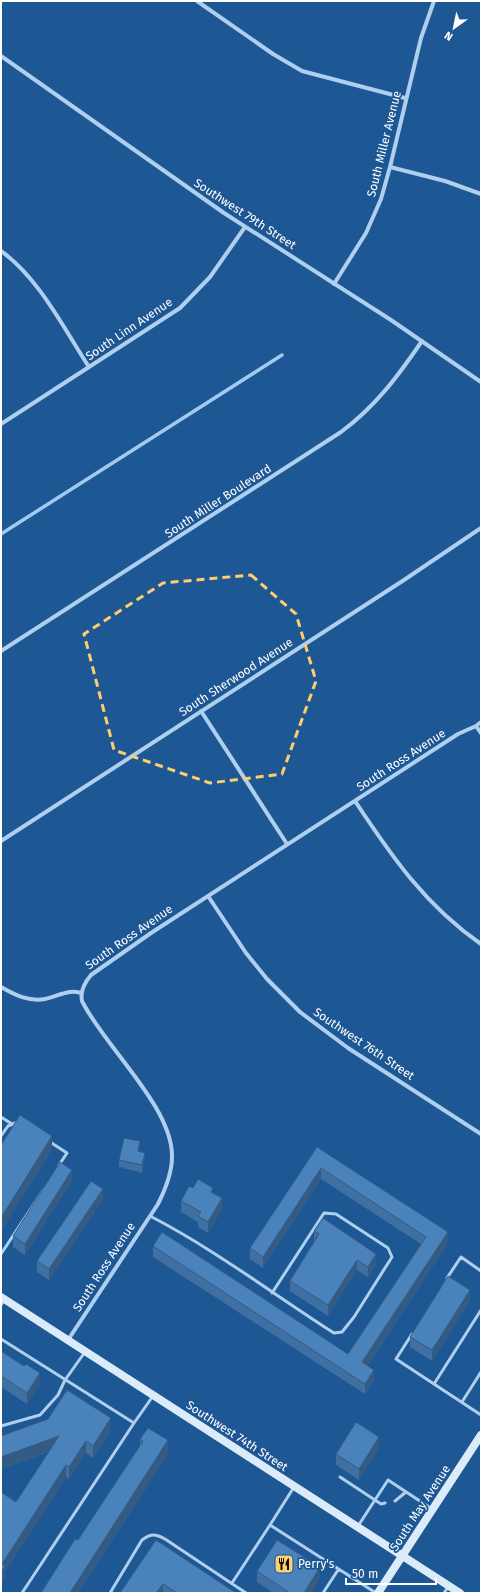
<svg xmlns="http://www.w3.org/2000/svg" width="482" height="1594" viewBox="0 0 482 1594" font-family="'Fira Sans',sans-serif">
	<rect width="100%" height="100%" fill="#1d5794"/>
	<g fill="none" stroke-linecap="round" stroke-linejoin="round">
		<!-- stream -->
		<path stroke="#a2caf0" stroke-width="3.5" d="M1,534L282,355"/>
		<!-- lane -->
		<path stroke="#afcfef" stroke-width="3" d="M1,1117L12,1124
			M1,1136L8,1126L18,1122
			M50,1142L67,1153L59,1165
			M150,1216C214,1249 273,1294 334,1333L342,1332L354,1317L392,1257L388,1248L336,1214L324,1213L272,1293
			M1,1254L44,1189
			M447,1278L461,1257L481,1271
			M1,1305L4,1300
			M412,1334L396,1359L481,1415
			M1,1339L134,1423L153,1396
			M434,1384L481,1310
			M462,1402L481,1372
			M1,1426L40,1415L58,1395L65,1380L85,1352
			M340,1477L381,1504L385,1503
			M294,1487L270,1525L376,1593
			M395,1501L406,1492
			M358,1526L388,1480L432,1509
			M232,1583L270,1525
			M22,1593L134,1423
			M110,1593L142,1540C151,1533 156,1534 165,1539L246,1593
			M323,1593L338,1570
			M444,1593L448,1587"/>
		<!-- street -->
		<path stroke="#afcfef" stroke-width="4" d="M197,1L273,54L302,71L405,98
			M1,56L224,213L391,320L481,382
			M390,167L445,181L481,194
			M1,251C39,278 64,329 89,367
			M334,284L366,233L381,199L390,167L421,38L434,1
			M1,424L180,308L210,277L245,227
			M1,651L341,432C376,406 398,376 422,341
			M201,711L287,844
			M476,726L481,733
			M355,801C392,857 426,906 481,944
			M1,841L404,580L481,528
			M208,896L246,953L267,979L300,1012L348,1048L481,1134
			M1,987C15,995 29,1002 45,999C59,996 67,989 81,993
			M68,1340L158,1204C165,1190 172,1174 172,1157C173,1107 104,1046 82,1001C80,991 85,982 91,975L151,933L458,734L476,726L481,722"/>
		<!-- secondary -->
		<path stroke="#dcebfa" stroke-width="8" d="M1,1297L460,1593
			M378,1593L481,1435"/>
	</g>
	<!-- wall -->
	<path fill="#4070a2" d="M317,1147L448,1243L367,1366L374,1381L365,1394L153,1257V1246L348,1354L421,1244L321,1179L263,1268L250,1259V1248Z
		M140,1149L139,1151L145,1160L142,1173L119,1167V1160Z
		M72,1181L25,1255L13,1247V1236Z
		M193,1188L213,1193L222,1209L208,1233L198,1227V1222L181,1212V1201Z
		M103,1200L49,1280L37,1272V1261Z
		M314,1231L376,1264L368,1277L357,1270L328,1316L290,1291V1281L314,1241Z
		M470,1301L432,1361L410,1347V1337Z
		M1,1351L40,1384L27,1404L1,1387Z
		M48,1419L111,1431L93,1458L86,1453L69,1479L66,1477L5,1572V1578L1,1585L16,1502L49,1452L1,1469V1436Z
		M140,1439L168,1454L78,1593H41L78,1540L140,1445Z
		M379,1448L359,1480L336,1465V1454Z
		M156,1540L236,1593H120Z
		M257,1571L320,1578L311,1593H273L257,1582Z"/>
	<!-- shaded-wall -->
	<path fill="#345b84" d="M52,1136V1150L1,1232V1218Z
		M140,1141V1149L138,1158V1151Z
		M145,1153V1160L142,1173V1165Z
		M321,1168V1179L263,1268V1257Z
		M72,1170V1181L25,1255V1244Z
		M103,1189V1200L49,1280V1269Z
		M222,1198V1209L208,1233V1222Z
		M448,1232V1243L362,1373V1362Z
		M376,1254V1264L368,1277V1267Z
		M357,1260V1270L328,1316V1305Z
		M470,1290V1301L432,1361V1350Z
		M374,1370V1381L365,1394V1384Z
		M40,1373V1384L27,1404V1393Z
		M111,1418V1431L93,1458V1446Z
		M59,1436V1448L1,1469V1457Z
		M379,1437V1448L359,1480V1469Z
		M168,1440V1454L78,1593H70Z
		M86,1441V1453L69,1479V1467Z
		M66,1465V1477L5,1572V1578L1,1585V1572L2,1564Z
		M320,1567V1578L311,1593H304Z
		M163,1584V1593H156Z"/>
	<!-- building -->
	<path fill="#4a82bc" stroke="#345b84" d="M20,1115L52,1136L1,1218V1145Z
		M124,1138L140,1141L138,1151L145,1153L142,1165L119,1160Z
		M317,1147L448,1232L362,1362L374,1370L365,1384L153,1246L162,1232L348,1354L426,1237L321,1168L263,1257L250,1248Z
		M60,1162L72,1170L25,1244L13,1236Z
		M198,1179L213,1188L211,1192L222,1198L208,1222L198,1216L201,1212L181,1201L189,1186L193,1188Z
		M91,1181L103,1189L49,1269L37,1261Z
		M323,1218L376,1254L368,1267L357,1260L328,1305L290,1281L319,1234L314,1231Z
		M448,1276L470,1290L432,1350L410,1337Z
		M1,1351L24,1366L26,1364L40,1373L27,1393L1,1376Z
		M67,1390L111,1418L93,1446L86,1441L69,1467L66,1465L2,1564L5,1566L1,1572V1492L16,1502L59,1436L1,1457V1436L48,1419Z
		M356,1422L379,1437L359,1469L336,1454Z
		M148,1428L168,1440L70,1593H41L75,1539L78,1540L143,1441L140,1439Z
		M156,1540L236,1593H177L163,1584L156,1593H120Z
		M277,1540L320,1567L304,1593H290L257,1571Z"/>
	<!-- marked area -->
	<path fill="none" stroke="#fecd6e" stroke-width="3" stroke-dasharray="8 5" stroke-linejoin="round" d="M251,575L296,614L316,681L282,774L210,783L114,750L84,634L163,583Z"/>
	<!-- icons -->
	<defs>
		<symbol id="restaurant-square" viewBox="-11 -11 22 22"><rect x="-9" y="-9" width="18" height="18" rx="4" fill="#fecd6e" stroke="#1d5794"/><path d="M-5-6h1v4h1v-4h1v4h1v-4h1v5L-1.5 .5V6h-2V.5L-5-1ZM5-6V6H3V1.5H1.5Q1.5-4 5-6Z" fill="#111"/></symbol>
	</defs>
	<g fill-rule="evenodd">
		<use href="#restaurant-square" x="273" y="1553" width="22" height="22"/>
	</g>
	<g text-anchor="middle" dominant-baseline="central" stroke-width="3.5" stroke-linejoin="round" paint-order="stroke">
		<!-- street labels -->
		<g font-size="12" fill="#fff" stroke="#1d5794">
			<text transform="translate(384 144) rotate(-76)">South Miller Avenue</text>
			<text transform="translate(245 214) rotate(33)">Southwest 79th Street</text>
			<text transform="translate(129 329) rotate(-34)">South Linn Avenue</text>
			<text transform="translate(218 501) rotate(-33)">South Miller Boulevard</text>
			<text transform="translate(236 677) rotate(-33)">South Sherwood Avenue</text>
			<text transform="translate(401 760) rotate(-33)">South Ross Avenue</text>
			<text transform="translate(129 937) rotate(-35)">South Ross Avenue</text>
			<text transform="translate(364 1044) rotate(34)">Southwest 76th Street</text>
			<text transform="translate(104 1267) rotate(-57)">South Ross Avenue</text>
			<text transform="translate(237 1436) rotate(33)">Southwest 74th Street</text>
			<text transform="translate(420 1508) rotate(-57)">South May Avenue</text>
		</g>
		<!-- poi labels -->
		<g font-size="12" fill="#fff" stroke="#1d5794" text-anchor="start">
			<text x="298" y="1564">Perry's</text>
		</g>
	</g>
	<!-- border -->
	<rect width="482" height="1594" fill="none" stroke="#ffffff" stroke-width="4"/>
	<!-- north arrow -->
	<g transform="translate(454 28) rotate(213)" stroke="#1d5794" stroke-width="3" paint-order="stroke">
	<path d="M0-3L7 15L0 10L-7 15Z" fill="#ffffff"/>
	<text y="-6" font-size="11" font-weight="bold" text-anchor="middle" fill="#ffffff">N</text>
	</g>
	<!-- scale -->
	<path d="M346 1578v6h90v-6" fill="none" stroke="#ffffff" stroke-width="2"/>
	<text x="352" y="1578" font-size="12" fill="#ffffff" stroke="#1d5794" stroke-width="3" paint-order="stroke">50 m</text>
</svg>
